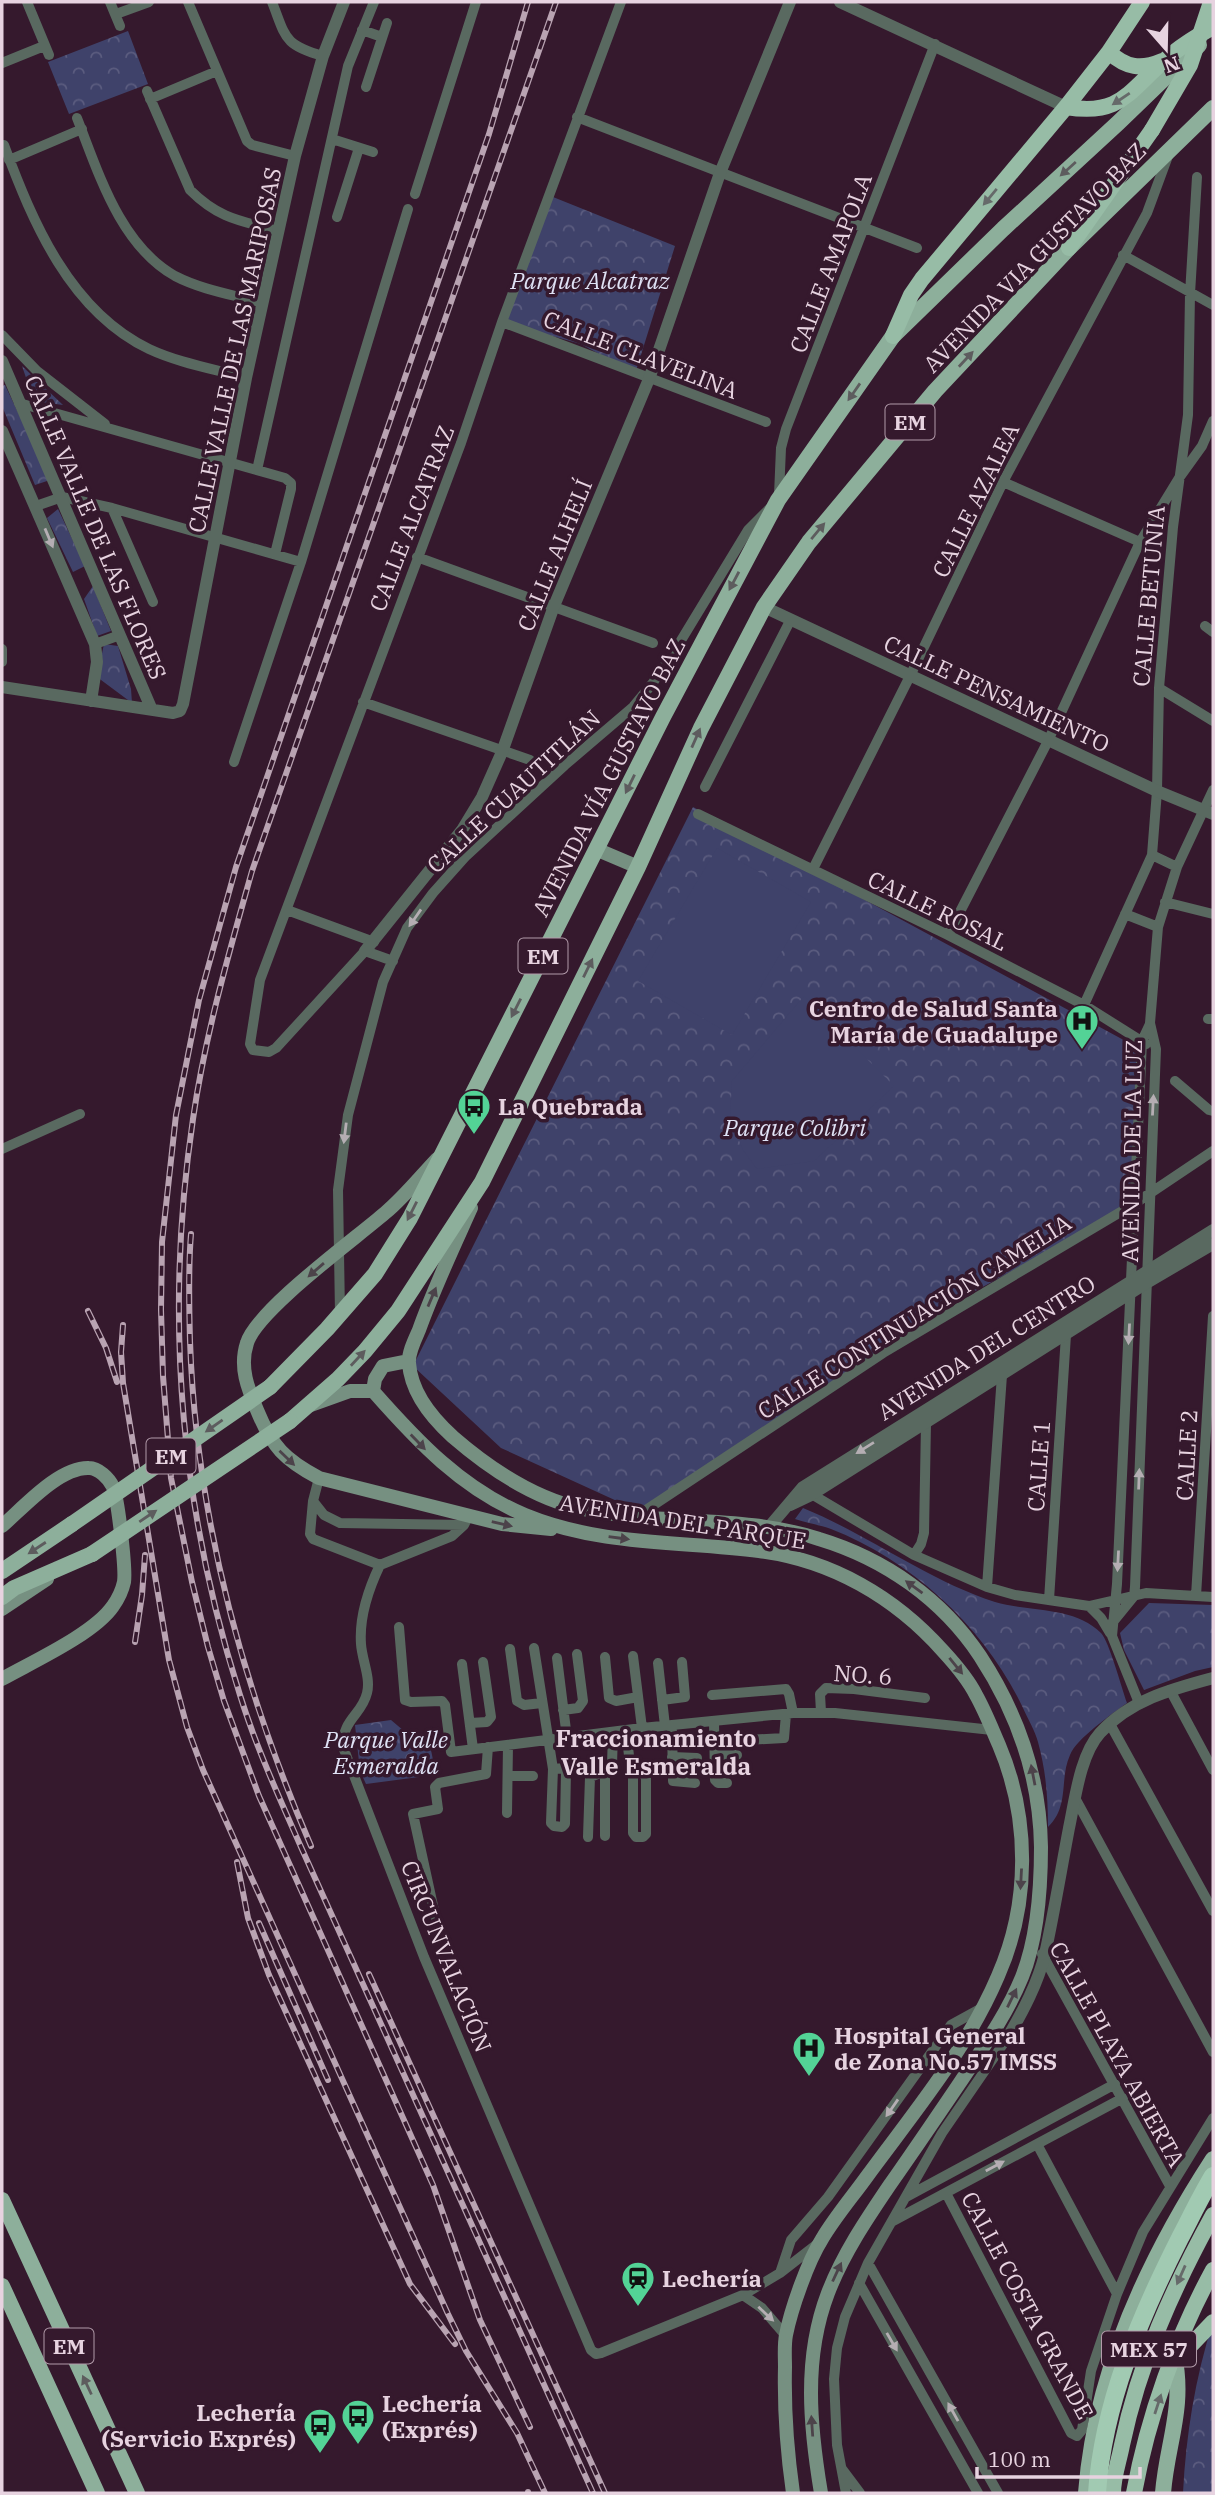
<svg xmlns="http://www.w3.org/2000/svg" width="1215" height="2495" viewBox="0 0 1215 2495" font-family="'IBM Plex Serif',serif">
	<defs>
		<pattern id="forest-crowns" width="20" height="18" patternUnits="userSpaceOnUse" patternTransform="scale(1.75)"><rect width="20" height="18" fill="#3f426a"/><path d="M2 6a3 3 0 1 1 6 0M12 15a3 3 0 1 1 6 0" fill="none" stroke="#5b5c7f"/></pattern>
	</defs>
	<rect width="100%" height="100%" fill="#35192d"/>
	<!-- forest -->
	<path fill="url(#forest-crowns)" d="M128,31L148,84L69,114L48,62Z
		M548,195L675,246L635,374L581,344L502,322Z
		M22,366L63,405L34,401Z
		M5,385L50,480L35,485L2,406V386Z
		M58,509L85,566L73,572L47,518Z
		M93,586L111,631L97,636L84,599Z
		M104,644L118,646L131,689L132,703L97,677Z
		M693,807L1144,1051L1128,1208L931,1315L641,1512L501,1448L413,1366Z
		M803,1508C869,1535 927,1580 995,1602C1029,1612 1075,1606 1101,1633C1109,1641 1122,1689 1127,1703C1113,1713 1076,1739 1070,1755C1059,1779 1070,1806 1048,1827C1048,1798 1046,1771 1038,1742C1035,1731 1028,1719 1023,1708C986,1629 913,1561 831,1529C820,1525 807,1523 795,1519Z
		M1149,1603L1213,1605V1667L1195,1671L1144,1690L1124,1650L1120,1633Z
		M391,1720L404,1731L429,1740L434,1765L419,1777L366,1784L360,1771L355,1725Z
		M1213,2322V2493H1183C1186,2435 1195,2378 1213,2322Z"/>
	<!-- garden -->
	<path fill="#3f426a" d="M717,848L811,902L732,1035L638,981Z
		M804,996L894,1086L814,1161L757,1169L743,1150L730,1119L732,1081Z
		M380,1724L385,1768L361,1770L357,1727Z"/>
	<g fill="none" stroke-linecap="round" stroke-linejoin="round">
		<!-- minor -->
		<path stroke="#596960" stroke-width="10" d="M27,2L49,55
			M110,2L120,26
			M188,2L247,141L252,145L295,156
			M272,2C286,37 283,45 323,56
			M116,14L149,2
			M362,30L382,37
			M2,63L44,46
			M366,87L387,23
			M147,91L190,190C219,219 241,221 279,231
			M150,99L217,71
			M577,117L917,248
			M77,118C99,174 120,245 175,276C202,290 234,295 263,303
			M332,139L373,152
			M4,145C33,223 70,311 149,349C179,363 214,369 246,378
			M9,160L82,129
			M415,194L476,2
			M337,217L359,148
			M1123,255L1213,305
			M502,322L766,422
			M2,335L37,371L105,424
			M19,403L285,478L291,483V489L275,554
			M257,470L348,66L374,2
			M1003,482L1140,542
			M779,495L781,448L786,429L935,44
			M36,506L62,497L112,508L301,562
			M112,508L153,602
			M417,557L653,643
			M1205,626L1213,632
			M95,644L120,635
			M2,649V662
			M1159,688L1213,721
			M363,702L530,760
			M234,762L301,562L408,209
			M705,787L790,621
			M698,814L948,935L1084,1005L1146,1044
			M1152,855L1177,867
			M813,869L911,674L1003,482L1147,213L1168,156
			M1165,902L1213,914
			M287,910L374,942
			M1125,914L1158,927
			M948,935L1048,741L1140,542L1179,478L1202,446L1213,421
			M393,961L365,951L276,1048L269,1052L253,1050L250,1044L260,980L461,443L502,322L621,2
			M1084,1005L1152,855L1157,791L1159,688L1173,527L1188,415L1190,294L1197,177
			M1208,1019H1213
			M1175,1081L1209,1110L1213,1111
			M2,1149L80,1114
			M340,1314L338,1190L348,1115L383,982L407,928L433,893L466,856L565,765L633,707L652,684L674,652L748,530L769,509
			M319,1478L313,1501L310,1534L313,1539L380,1565L452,1536L464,1525L469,1515
			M808,1492L914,1555L987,1587L1015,1595L1089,1606L1146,1593L1213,1597
			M313,1501L324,1515L340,1523L464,1525
			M637,1516L883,1353L1134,1204L1213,1151
			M914,1555L921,1544L924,1533L926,1423
			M380,1565C368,1590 359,1616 361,1644C362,1660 371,1678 367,1693C362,1715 342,1719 343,1747L424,1957L591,2350L596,2354L601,2353L743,2295L780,2273L816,2245
			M987,1587L1002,1375
			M1196,1596L1213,1316
			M1049,1600L1066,1335
			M1089,1606L1101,1618L1110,1633
			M1112,1623L1134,1596L1135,1587L1156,1049L1150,1023L1158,927L1177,867L1213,790
			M399,1627L405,1700L411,1702L442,1701L445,1705L451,1752L642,1728L793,1713H835L992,1730
			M534,1648L553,1769L551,1823L554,1826L562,1827L565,1824L566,1771L565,1768L553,1769
			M510,1649L517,1701L524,1705L542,1703
			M633,1656L642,1728
			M605,1657L609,1698L616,1701L638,1697
			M557,1658L567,1738
			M658,1663L665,1726
			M462,1664L473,1749
			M1170,1690L1213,1770
			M712,1695L786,1689L789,1694L793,1713
			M662,1700L685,1697L682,1662
			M1139,1703L1112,1636L1117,1584L1142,1041L1150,1024
			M563,1710L578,1708L583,1701L577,1654
			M821,1712L820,1694L826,1688L854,1689L925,1698
			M714,1721L715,1780L718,1783H727
			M470,1723L487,1722L491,1717L483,1662
			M1110,1724L1213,1911
			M672,1725L673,1781L695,1783
			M626,1730L630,1764L643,1773L646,1778V1834L643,1837H636L633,1833V1768
			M747,1740L784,1738L786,1714
			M715,1755H737
			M672,1757L697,1758
			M605,1771V1836
			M508,1776H533
			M1075,1798L1213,2052
			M507,1813L508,1745
			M588,1837L590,1777L608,1770L612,1765L613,1732
			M437,1924L413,1814L438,1809L435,1787L439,1783L486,1774L488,1747
			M1042,1954L1170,2186
			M1037,2144L1117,2294
			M946,2193L1071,2433L1077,2436L1082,2430L1091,2371L1117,2294L1143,2232L1213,2118
			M906,2197L1115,2084
			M893,2221L1123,2098
			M868,2263L998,2493
			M780,2273L791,2240L828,2197L951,2025L982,2008
			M859,2283L978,2493
			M743,2295L762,2308L786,2336
			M842,2469L860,2493
			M846,2493L837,2445L834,2379L837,2348L845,2317L868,2263L942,2133L1008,2037"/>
		<!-- tertiary -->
		<path stroke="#596960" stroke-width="12" d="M840,2L1066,107
			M2,361L152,710
			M2,431L95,644L97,662L91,701
			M764,607L1157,791L1213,814
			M2,687L173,713L180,711L183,704L246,378L295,156L323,56L344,2
			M365,951L462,830L482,797L502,752L554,606L649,379L720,173L790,2
			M790,1505L811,1495L1148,1282L1213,1244
			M770,1526L803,1487L1213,1230
			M1008,2037C1023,2011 1038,1983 1045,1954C1054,1913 1061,1870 1069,1828C1075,1800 1080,1755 1100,1733C1130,1700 1172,1689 1213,1678"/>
		<!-- secondary -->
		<path stroke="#769081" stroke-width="14" d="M598,850L638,867
			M437,1159C420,1177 404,1197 385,1213C355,1239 257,1310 247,1343C239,1367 248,1389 257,1410C272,1447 285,1460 319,1478L502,1524L551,1529
			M471,1208C453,1248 434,1288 419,1330C415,1339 408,1353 409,1363C411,1393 432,1418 453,1437C490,1469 535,1499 583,1509C661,1526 743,1514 819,1539C885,1559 942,1599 980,1656C1018,1714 1040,1778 1041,1847C1041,1890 1038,1937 1022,1977C1006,2016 982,2049 959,2084C936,2118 913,2152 889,2186C866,2220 843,2254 828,2293C803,2358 810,2427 821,2493
			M373,1391L375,1379L383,1366L408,1361
			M311,1405L350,1391H373C417,1441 462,1489 525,1515C600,1546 680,1541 759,1551C831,1560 895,1597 943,1651C955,1664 968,1679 976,1695C985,1711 992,1729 999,1745C1030,1818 1030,1904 998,1976C967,2049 915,2111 868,2175C853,2196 835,2217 822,2239C808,2261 791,2309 786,2335C784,2345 785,2357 785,2367C784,2409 787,2451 793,2493
			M2,1526C24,1507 59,1467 89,1468C98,1468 109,1478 113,1487C118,1499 126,1569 124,1582C122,1591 118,1599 113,1606C94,1634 32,1662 2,1679
			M2,1609L47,1579"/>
		<!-- primary -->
		<path stroke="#8daf9b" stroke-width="16" d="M270,1387L327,1329L375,1274L410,1218L663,717L778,500L893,336L1003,229L1118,123L1199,45
			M290,1421L338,1379L365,1351L398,1311L482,1182L638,867L701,728L764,607L809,542L935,391L1069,248L1213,108
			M2,1571L72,1524
			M2,1597L14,1588L92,1554
			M2,2200L137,2493
			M2,2286L97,2493
			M1086,2493C1095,2373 1148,2259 1213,2159
			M1163,2493C1167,2443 1185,2408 1174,2355"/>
		<!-- trunk -->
		<path stroke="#97bca6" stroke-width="16" d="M1109,52C1126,68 1141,70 1162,61
			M1066,107C1120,116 1127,93 1164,61C1179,47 1196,37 1213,27
			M1069,248L1152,130
			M893,336L911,295L922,279L1066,107L1109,52L1142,2
			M1174,2355L1192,2344L1213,2322
			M1113,2493C1113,2477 1119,2461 1122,2445C1139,2363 1173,2288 1213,2215
			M1134,2493C1148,2417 1176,2338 1213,2270"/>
		<!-- motorway -->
		<path stroke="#a1cab2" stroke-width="18" d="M1097,2493C1103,2404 1140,2317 1180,2238C1191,2217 1201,2196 1213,2176"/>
		<defs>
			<path id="rail" d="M528,2L489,134L236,867L199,1000L176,1115L162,1242L161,1310L163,1376L171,1478L192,1582L208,1647L224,1701L259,1796L433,2185L480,2320L530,2427
				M556,2L252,871C229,953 205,1035 193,1119C164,1314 180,1507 240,1695C256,1747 279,1797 301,1847L593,2493
				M191,1234C188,1269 189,1305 190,1341C196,1516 242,1686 311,1846
				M88,1311L106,1348L117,1382
				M123,1325L121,1352L123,1383L169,1660L187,1727L203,1770L448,2314L466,2351L517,2433L545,2493
				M135,1642L142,1595L145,1555
				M237,1862L248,1918L269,1975L410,2284L455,2344
				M259,1923L328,2080
				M369,1974L605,2493
				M528,2492V2493"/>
		</defs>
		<!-- rail casing -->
		<use href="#rail" stroke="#b9a3b2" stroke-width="6"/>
		<!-- rail -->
		<use href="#rail" stroke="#35192d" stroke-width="3.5" stroke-dasharray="10" stroke-linecap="butt"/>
		<!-- primary-bridge -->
		<path stroke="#8daf9b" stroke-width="16" d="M72,1524L270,1387
			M92,1554L290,1421"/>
		<!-- trunk-bridge -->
		<path stroke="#97bca6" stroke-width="16" d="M1152,130L1190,65L1211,2"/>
	</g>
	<!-- one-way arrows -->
	<defs><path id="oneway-solid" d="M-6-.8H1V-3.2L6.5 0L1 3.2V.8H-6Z" transform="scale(1.75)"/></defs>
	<g fill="#666a6a">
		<use href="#oneway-solid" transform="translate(1121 99) rotate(146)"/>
		<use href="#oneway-solid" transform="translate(990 197) rotate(130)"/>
		<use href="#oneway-solid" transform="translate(1181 2275) rotate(114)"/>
		<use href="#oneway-solid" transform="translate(1158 2404) rotate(-72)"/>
	</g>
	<g fill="#5d5c5e">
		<use href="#oneway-solid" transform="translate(1068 169) rotate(138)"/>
		<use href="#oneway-solid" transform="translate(966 359) rotate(-47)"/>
		<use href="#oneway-solid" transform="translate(854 392) rotate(125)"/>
		<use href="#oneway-solid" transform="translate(818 531) rotate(-50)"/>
		<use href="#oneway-solid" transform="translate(734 581) rotate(118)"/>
		<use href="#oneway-solid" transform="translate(696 738) rotate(-66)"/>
		<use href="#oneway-solid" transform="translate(630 784) rotate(116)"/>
		<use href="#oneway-solid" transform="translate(588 968) rotate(-64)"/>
		<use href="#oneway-solid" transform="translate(516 1008) rotate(117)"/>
		<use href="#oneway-solid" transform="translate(412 1211) rotate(117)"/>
		<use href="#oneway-solid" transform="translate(358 1358) rotate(-47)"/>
		<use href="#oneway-solid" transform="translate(214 1426) rotate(145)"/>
		<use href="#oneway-solid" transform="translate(148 1516) rotate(-34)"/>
		<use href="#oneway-solid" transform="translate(37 1548) rotate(147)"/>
		<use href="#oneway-solid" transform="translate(87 2385) rotate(-115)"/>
	</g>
	<g fill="#b5aeb3">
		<use href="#oneway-solid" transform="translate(49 538) rotate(67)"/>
		<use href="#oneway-solid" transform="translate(415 918) rotate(125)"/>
		<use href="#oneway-solid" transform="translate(1153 1105) rotate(-87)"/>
		<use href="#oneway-solid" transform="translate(345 1133) rotate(97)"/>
		<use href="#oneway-solid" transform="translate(1129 1334) rotate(93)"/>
		<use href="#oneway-solid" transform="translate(865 1448) rotate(148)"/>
		<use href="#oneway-solid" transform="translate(1139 1479) rotate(-88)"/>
		<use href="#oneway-solid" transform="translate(1118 1561) rotate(93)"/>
		<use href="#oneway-solid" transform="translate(892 2108) rotate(125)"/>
		<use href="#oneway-solid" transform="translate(995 2166) rotate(-28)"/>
		<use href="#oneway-solid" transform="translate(766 2314) rotate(43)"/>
		<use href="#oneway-solid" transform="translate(892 2342) rotate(60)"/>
		<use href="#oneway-solid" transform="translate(953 2412) rotate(-119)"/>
	</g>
	<g fill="#4c434a">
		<use href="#oneway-solid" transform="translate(316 1270) rotate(139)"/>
		<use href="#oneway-solid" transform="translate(432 1297) rotate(-67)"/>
		<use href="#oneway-solid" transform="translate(418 1442) rotate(46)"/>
		<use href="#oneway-solid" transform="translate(287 1458) rotate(44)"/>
		<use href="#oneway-solid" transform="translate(502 1524) rotate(13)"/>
		<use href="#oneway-solid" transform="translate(619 1538) rotate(8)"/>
		<use href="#oneway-solid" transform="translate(914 1587) rotate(-144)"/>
		<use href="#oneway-solid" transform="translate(956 1666) rotate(51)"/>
		<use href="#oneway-solid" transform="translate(1033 1775) rotate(-101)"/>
		<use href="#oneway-solid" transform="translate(1021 1879) rotate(93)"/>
		<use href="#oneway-solid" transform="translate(1012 1998) rotate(-64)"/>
		<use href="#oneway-solid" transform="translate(837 2272) rotate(-65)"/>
		<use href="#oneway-solid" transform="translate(812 2426) rotate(-94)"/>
	</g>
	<!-- icons -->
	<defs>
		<symbol id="hospital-pin" viewBox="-11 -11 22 30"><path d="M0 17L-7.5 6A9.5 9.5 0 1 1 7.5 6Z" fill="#53d396" stroke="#35192d"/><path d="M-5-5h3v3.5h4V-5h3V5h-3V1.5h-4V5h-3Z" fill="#111"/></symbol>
		<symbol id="bus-pin" viewBox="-11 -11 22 30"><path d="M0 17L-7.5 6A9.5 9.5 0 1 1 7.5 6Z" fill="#53d396" stroke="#35192d"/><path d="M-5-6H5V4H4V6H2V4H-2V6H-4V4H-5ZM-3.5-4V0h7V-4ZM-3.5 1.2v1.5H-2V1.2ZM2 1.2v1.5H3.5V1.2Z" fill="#111"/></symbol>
		<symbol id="station-pin" viewBox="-11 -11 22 30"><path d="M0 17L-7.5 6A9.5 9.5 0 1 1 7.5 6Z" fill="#53d396" stroke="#35192d"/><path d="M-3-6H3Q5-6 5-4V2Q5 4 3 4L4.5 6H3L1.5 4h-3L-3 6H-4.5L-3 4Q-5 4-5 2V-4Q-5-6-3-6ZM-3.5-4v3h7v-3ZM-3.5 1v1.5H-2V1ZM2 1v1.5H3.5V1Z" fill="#111"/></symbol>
	</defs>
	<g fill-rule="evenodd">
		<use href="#hospital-pin" x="1063" y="1002" width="38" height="52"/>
		<use href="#bus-pin" x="455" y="1087" width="38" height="52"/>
		<use href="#hospital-pin" x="790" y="2029" width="38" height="52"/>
		<use href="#station-pin" x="619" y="2259" width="38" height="52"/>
		<use href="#bus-pin" x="339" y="2397" width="38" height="52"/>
		<use href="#bus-pin" x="301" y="2406" width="38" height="52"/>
	</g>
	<g text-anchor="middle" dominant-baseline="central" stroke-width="7" stroke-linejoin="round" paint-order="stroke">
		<!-- shield labels -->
		<g fill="#35192d" stroke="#b29baa" stroke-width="2">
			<rect x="885.5" y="404.5" width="49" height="35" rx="5"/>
			<rect x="518.5" y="938.5" width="49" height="35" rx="5"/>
			<rect x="146.5" y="1438.5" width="49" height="35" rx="5"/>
			<rect x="44.5" y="2328.5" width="49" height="35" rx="5"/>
			<rect x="1102" y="2331.5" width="94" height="35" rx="5"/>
		</g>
		<g font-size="21" font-weight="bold" fill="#e7d3e0">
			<text x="910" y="422">EM</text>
			<text x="543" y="956">EM</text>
			<text x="171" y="1456">EM</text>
			<text x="69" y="2346">EM</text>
			<text x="1149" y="2349">MEX 57</text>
		</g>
		<!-- street labels -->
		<g font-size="23" fill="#e7d3e0" stroke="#35192d">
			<text transform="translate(1034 257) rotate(-46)">AVENIDA VIA GUSTAVO BAZ</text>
			<text transform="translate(830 263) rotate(-69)">CALLE AMAPOLA</text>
			<text transform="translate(234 350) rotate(-78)">CALLE VALLE DE LAS MARIPOSAS</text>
			<text transform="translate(641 354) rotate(21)">CALLE CLAVELINA</text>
			<text transform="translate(975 500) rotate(-64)">CALLE AZALEA</text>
			<text transform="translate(411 518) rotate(-69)">CALLE ALCATRAZ</text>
			<text transform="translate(96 527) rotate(67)">CALLE VALLE DE LAS FLORES</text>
			<text transform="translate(554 555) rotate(-68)">CALLE ALHELÍ</text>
			<text transform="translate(1148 596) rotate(-85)">CALLE BETUNIA</text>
			<text transform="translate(997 693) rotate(25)">CALLE PENSAMIENTO</text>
			<text transform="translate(608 777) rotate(-63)">AVENIDA VÍA GUSTAVO BAZ</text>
			<text transform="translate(513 791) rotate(-43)">CALLE CUAUTITLÁN</text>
			<text transform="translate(938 910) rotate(26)">CALLE ROSAL</text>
			<text transform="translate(1131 1151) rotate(-89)">AVENIDA DE LA LUZ</text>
			<text transform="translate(914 1316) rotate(-32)">CALLE CONTINUACIÓN CAMELIA</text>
			<text transform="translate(986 1347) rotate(-32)">AVENIDA DEL CENTRO</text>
			<text transform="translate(1186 1455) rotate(-87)">CALLE 2</text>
			<text transform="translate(1038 1466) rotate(-86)">CALLE 1</text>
			<text transform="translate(683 1521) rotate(9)">AVENIDA DEL PARQUE</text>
			<text transform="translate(863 1674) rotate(4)">NO. 6</text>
			<text transform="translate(447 1956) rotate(68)">CIRCUNVALACIÓN</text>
			<text transform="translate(1118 2054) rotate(61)">CALLE PLAYA ABIERTA</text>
			<text transform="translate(1028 2305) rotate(62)">CALLE COSTA GRANDE</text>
		</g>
		<!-- park labels -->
		<g font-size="23" font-style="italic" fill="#dfe2f5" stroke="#35192d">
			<text x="590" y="280">Parque Alcatraz</text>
			<text x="795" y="1127">Parque Colibri</text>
			<text x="386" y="1739">Parque Valle<tspan x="386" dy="26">Esmeralda</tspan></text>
		</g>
		<!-- poi labels -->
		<g font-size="23" font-weight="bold" fill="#e7d3e0" stroke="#35192d" text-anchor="start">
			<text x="1058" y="1008" text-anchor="end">Centro de Salud Santa<tspan x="1058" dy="26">María de Guadalupe</tspan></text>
			<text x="498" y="1106">La Quebrada</text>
			<text x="834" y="2035">Hospital General<tspan x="834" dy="26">de Zona No.57 IMSS</tspan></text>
			<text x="662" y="2278">Lechería</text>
			<text x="382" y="2403">Lechería<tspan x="382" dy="26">(Exprés)</tspan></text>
			<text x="296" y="2412" text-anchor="end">Lechería<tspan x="296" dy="26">(Servicio Exprés)</tspan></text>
		</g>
		<!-- neighbourhood labels -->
		<g font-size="24" font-weight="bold" fill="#e7d3e0" stroke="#35192d">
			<text x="656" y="1738">Fraccionamiento<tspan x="656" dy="28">Valle Esmeralda</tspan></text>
		</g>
	</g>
	<!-- border -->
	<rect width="1215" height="2495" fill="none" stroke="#e7d3e0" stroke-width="7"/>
	<!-- north arrow -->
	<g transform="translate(1166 49) rotate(160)" stroke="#35192d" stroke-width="5" paint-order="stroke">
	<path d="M0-5L12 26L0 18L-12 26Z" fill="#e7d3e0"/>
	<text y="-10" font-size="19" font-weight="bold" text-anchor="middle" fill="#e7d3e0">N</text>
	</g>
	<!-- scale -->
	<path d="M977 2467v10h163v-10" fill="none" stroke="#e7d3e0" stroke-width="3.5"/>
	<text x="988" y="2467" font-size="21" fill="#e7d3e0" stroke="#35192d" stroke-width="5" paint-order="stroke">100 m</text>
</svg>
